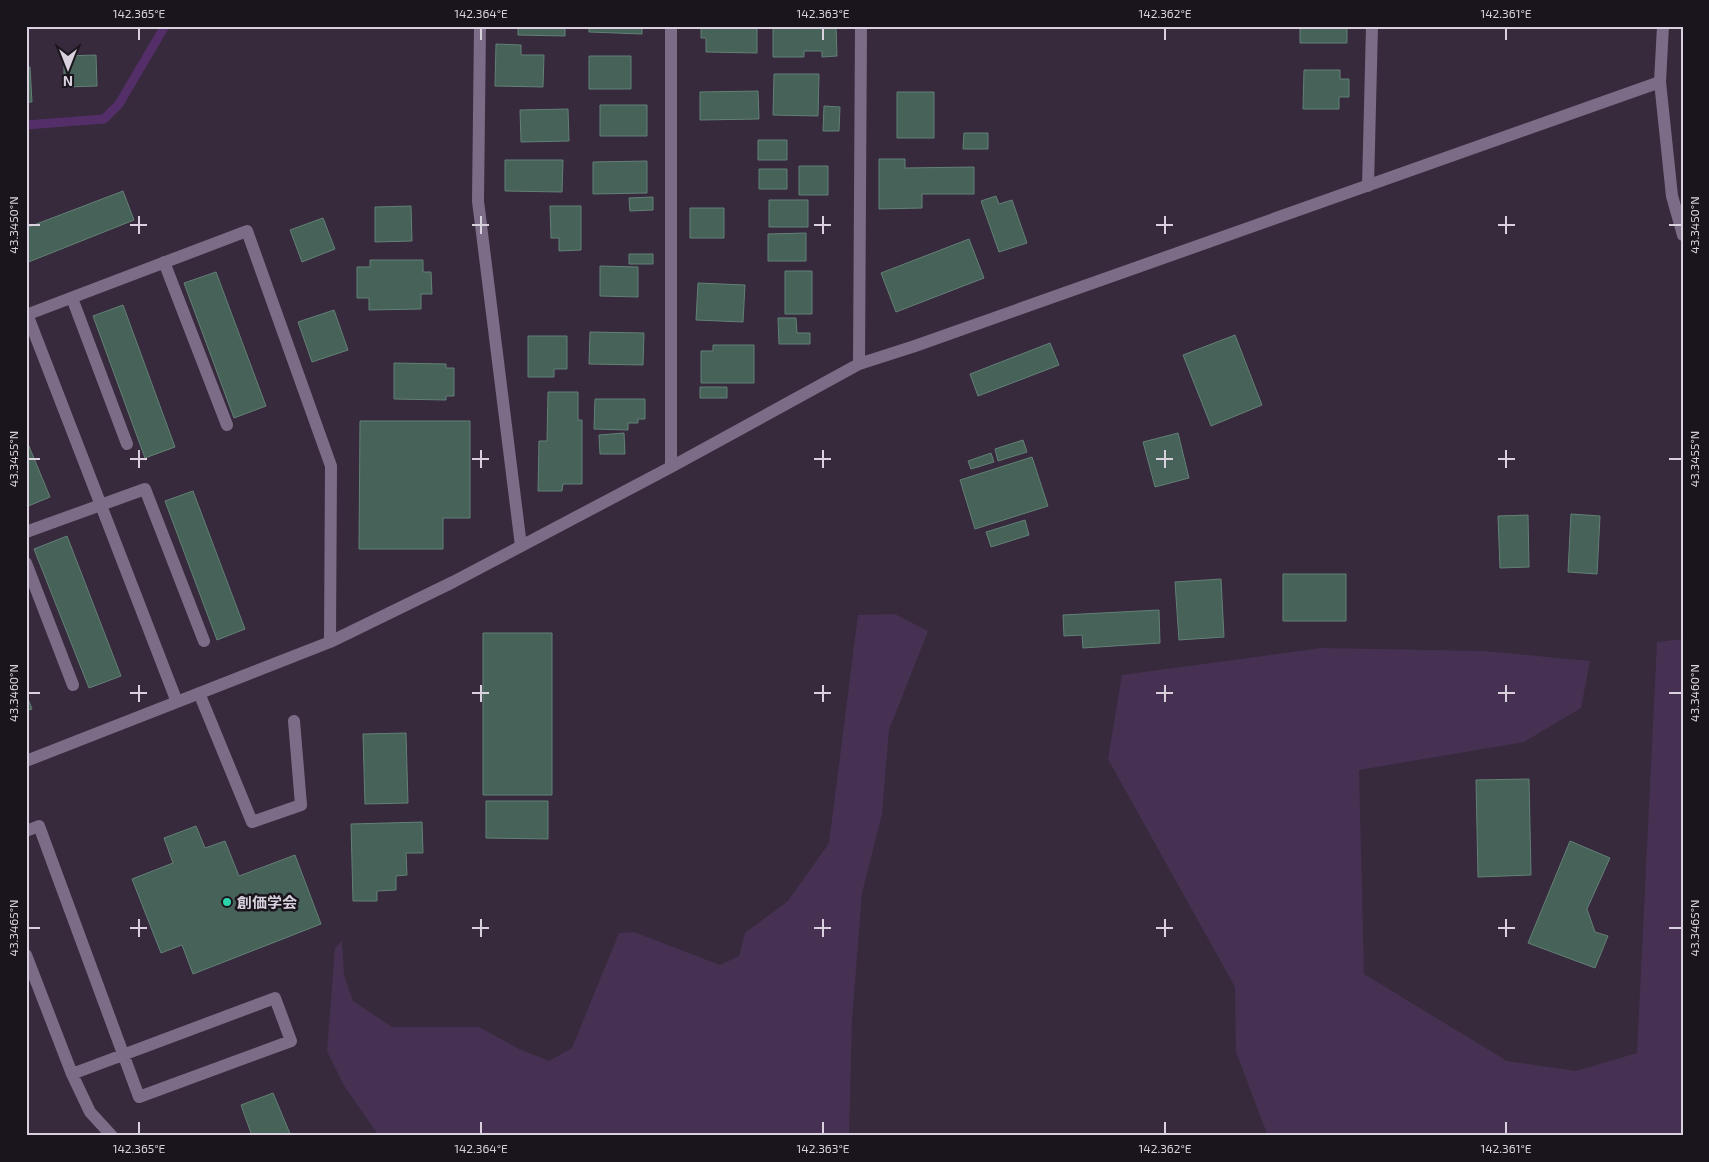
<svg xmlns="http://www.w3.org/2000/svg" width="1709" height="1162" viewBox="0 0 1709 1162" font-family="'Exo 2','Noto Sans JP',sans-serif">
	<rect width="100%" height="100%" fill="#362a3c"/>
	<!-- green -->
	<path fill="#463152" d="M895,614L928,631L889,730L882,814L862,893L852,1020L849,1136H379L343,1084L327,1051L335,948L342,941L344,975L353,1001L392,1027H479L519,1049L549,1061L572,1048L619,933L634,932L720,965L739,956L745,933L788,901L829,843L858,615Z
		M1683,639V1136H1268L1236,1052L1235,987L1108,759L1122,675L1321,648L1483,651L1590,661L1581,708L1524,742L1359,770L1364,974L1507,1061L1576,1071L1637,1053L1657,642Z"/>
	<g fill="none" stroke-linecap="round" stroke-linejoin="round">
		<!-- stream -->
		<path stroke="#542e68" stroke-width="9" d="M26,125L104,119L119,104L165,26"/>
	</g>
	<!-- building -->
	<path fill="#476359" stroke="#638076" d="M518,26H565V36L518,35Z
		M589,26H642V34L589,32Z
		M701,26H757V53L706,52V38H701Z
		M773,26H836L837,56L822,57V51H804V57H773Z
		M1230,26H1266V28H1230Z
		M1300,26H1347V43H1300Z
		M496,44L521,45V55H544L543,87L495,86Z
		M96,55L97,86L64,87V56Z
		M589,56H631V89H589Z
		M26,67H30L32,102H26Z
		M1304,70H1340V79H1349V97H1339V109H1303Z
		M774,74H819L818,116L773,115Z
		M758,91L759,119L700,120V92Z
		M897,92H934V138H897Z
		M600,105H647V136H600Z
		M824,106L840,107L839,131H823Z
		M568,109L569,141L521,142L520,110Z
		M964,133H988V149H963Z
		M758,140H787V160H758Z
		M879,159H905V168L974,167V194H922V208L879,209Z
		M505,160H563L562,192L505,191Z
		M647,161V193L593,194V162Z
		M799,166H828V195H799Z
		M759,169H787V189H759Z
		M123,191L134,220L26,263V228Z
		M996,196L999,204L1012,200L1027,243L999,252L981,201Z
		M653,197V210L630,211L629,198Z
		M769,200H808V227H769Z
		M411,206L412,241L375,242V207Z
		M550,206H581V250L559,251V238H551Z
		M690,208H724V238H690Z
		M323,218L335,249L302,262L290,230Z
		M806,233V261H768V234Z
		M969,239L984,278L896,312L881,273Z
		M629,254H653V264H629Z
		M370,260H423V272H431L432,294H421V309L369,310V298H357V267H370Z
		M600,266L638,267V297L600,296Z
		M785,271H812V314H785Z
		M216,272L266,406L234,418L184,283Z
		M698,283L745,285L743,322L696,320Z
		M123,305L175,447L145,458L93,316Z
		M334,310L348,350L312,362L298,322Z
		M778,318H796L797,333H810V344H779Z
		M590,332L644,333L643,365L589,364Z
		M1235,335L1262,405L1211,426L1183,355Z
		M528,336H567V369H554V377H528Z
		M1050,343L1059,365L978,396L970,374Z
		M713,345H754V383H701V351H713Z
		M394,363L446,364V368H454V396H446V400L394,399Z
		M700,387H727V398H700Z
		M548,392H578V420H582V484H563L562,491H538L539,441H547Z
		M595,399H645V419H638V423H628V430L594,429Z
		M360,421H470V518H443V549H359Z
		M624,433L625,454H600L599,435Z
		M1178,433L1189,478L1155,487L1143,442Z
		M26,439L50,497L26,507Z
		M1023,440L1027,452L998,461L995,449Z
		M991,453L994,462L971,469L968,461Z
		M1032,457L1048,506L975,529L960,480Z
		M193,491L245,629L217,640L165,501Z
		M1571,514L1600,516L1597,574L1568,572Z
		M1528,515L1529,567L1500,568L1498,516Z
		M1025,520L1029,535L991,547L986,532Z
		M67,536L121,676L89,688L34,549Z
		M1283,574H1346V621H1283Z
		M1221,579L1224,637L1179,640L1175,582Z
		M1159,610L1160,643L1083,648L1082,635L1064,636L1063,615Z
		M483,633H552V795H483Z
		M26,694L32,709L26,711Z
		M406,733L408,803L365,804L363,734Z
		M1529,779L1531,875L1478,877L1476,780Z
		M486,801H548V839L486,838Z
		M422,822L423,853H406L407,875L396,876V890L377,891V901H353L351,824Z
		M196,826L205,848L225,841L239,876L295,855L321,924L193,974L182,945L161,953L132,879L173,863L164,838Z
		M1570,841L1610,858L1587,909L1595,932L1608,936L1595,968L1528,943Z
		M273,1093L291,1136H252L241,1105Z"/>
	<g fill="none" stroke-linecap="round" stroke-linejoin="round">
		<!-- minor -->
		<path stroke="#7d6c87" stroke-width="12" d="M480,26L478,201L521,546
			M671,26V467
			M1660,82L1672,196L1683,235
			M1368,186L1372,26
			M164,262L227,425
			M72,298L127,444
			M27,314L177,702
			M26,315L247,231L331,466L330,642
			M859,364L861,26
			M26,532L145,489L204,641
			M26,563L73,685
			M199,693L252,822L301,805L294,721
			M26,761L330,642L453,582L671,467L859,364L915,346L1660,82L1663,26
			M26,831L39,826L139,1097L291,1041L275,998L72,1074
			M26,955L72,1074L90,1112L112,1136"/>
	</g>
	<!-- ticks -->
	<path fill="none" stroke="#d9d2de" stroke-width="2" d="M139,28V40M481,28V40M823,28V40M1165,28V40M1506,28V40M139,216V234M481,216V234M823,216V234M1165,216V234M1506,216V234M28,225H40M130,225H147M472,225H489M814,225H831M1156,225H1173M1498,225H1515M1669,225H1682M139,450V468M481,450V468M823,450V468M1165,450V468M1506,450V468M28,459H40M130,459H147M472,459H489M814,459H831M1156,459H1173M1498,459H1515M1669,459H1682M139,685V702M481,685V702M823,685V702M1165,685V702M1506,685V702M28,693H40M130,693H147M472,693H489M814,693H831M1156,693H1173M1498,693H1515M1669,693H1682M139,919V937M481,919V937M823,919V937M1165,919V937M1506,919V937M28,928H40M130,928H147M472,928H489M814,928H831M1156,928H1173M1498,928H1515M1669,928H1682M139,1122V1134M481,1122V1134M823,1122V1134M1165,1122V1134M1506,1122V1134"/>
	<!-- markers -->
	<circle fill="#2dd5ab" stroke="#1a151d" stroke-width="2" cx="227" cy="902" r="5"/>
	<g text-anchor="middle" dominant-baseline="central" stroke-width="5" stroke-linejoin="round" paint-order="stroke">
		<!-- poi labels -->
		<g font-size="15" font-weight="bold" fill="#d9d2de" stroke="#1a151d" text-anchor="start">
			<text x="237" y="902">創価学会</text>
		</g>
	</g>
	<!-- border -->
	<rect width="1709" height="1162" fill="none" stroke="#1a151d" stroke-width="55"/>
	<!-- north arrow -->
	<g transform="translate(68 68) rotate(180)" stroke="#1a151d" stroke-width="4" paint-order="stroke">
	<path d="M0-4L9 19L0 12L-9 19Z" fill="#d9d2de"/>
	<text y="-8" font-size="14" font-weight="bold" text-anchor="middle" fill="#d9d2de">N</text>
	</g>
	<rect x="28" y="28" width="1654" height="1106" fill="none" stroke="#d9d2de" stroke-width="2"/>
	<g font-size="12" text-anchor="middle" fill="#d9d2de">
		<text x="139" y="18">142.365°E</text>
		<text x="481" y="18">142.364°E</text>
		<text x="823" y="18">142.363°E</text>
		<text x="1165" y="18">142.362°E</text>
		<text x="1506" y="18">142.361°E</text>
		<text transform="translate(1695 225) rotate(-90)" y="4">43.3450°N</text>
		<text transform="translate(14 225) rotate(-90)" y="4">43.3450°N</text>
		<text transform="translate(1695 459) rotate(-90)" y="4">43.3455°N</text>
		<text transform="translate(14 459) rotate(-90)" y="4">43.3455°N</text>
		<text transform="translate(1695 693) rotate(-90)" y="4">43.3460°N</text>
		<text transform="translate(14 693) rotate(-90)" y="4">43.3460°N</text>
		<text transform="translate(1695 928) rotate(-90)" y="4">43.3465°N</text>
		<text transform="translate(14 928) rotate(-90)" y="4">43.3465°N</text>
		<text x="139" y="1153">142.365°E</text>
		<text x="481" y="1153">142.364°E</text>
		<text x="823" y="1153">142.363°E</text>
		<text x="1165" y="1153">142.362°E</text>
		<text x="1506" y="1153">142.361°E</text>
	</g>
</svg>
